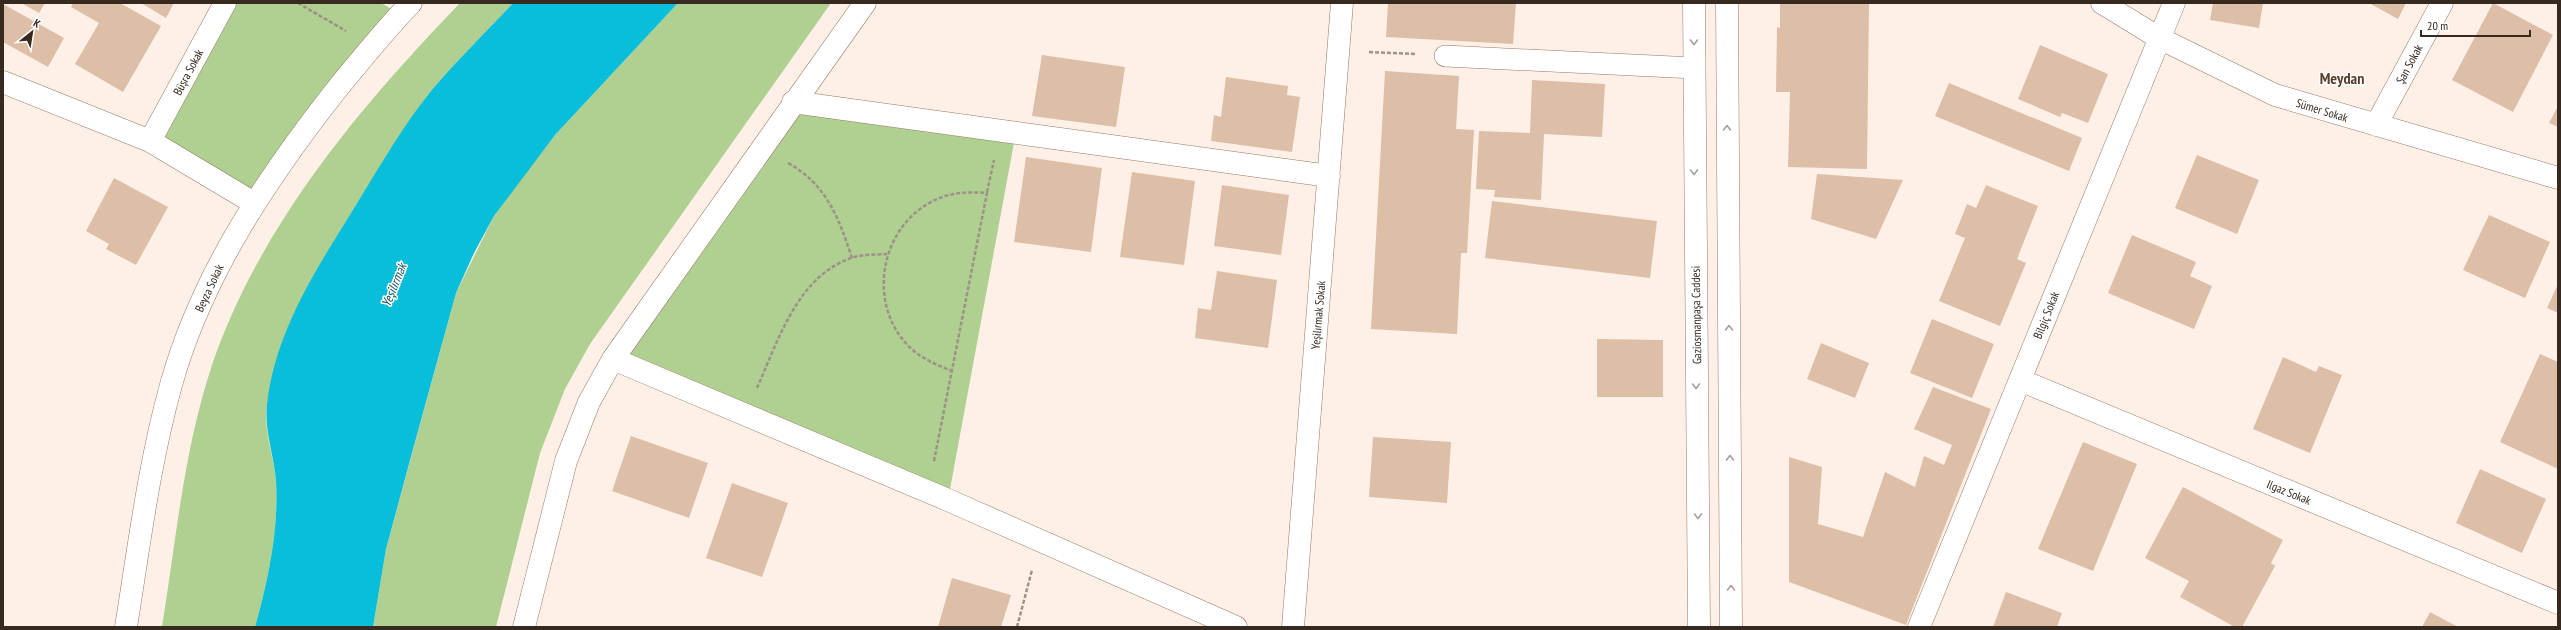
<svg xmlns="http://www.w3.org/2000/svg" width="2561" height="630" viewBox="0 0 2561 630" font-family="'PT Sans Narrow',sans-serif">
	<rect width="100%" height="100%" fill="#fef0e7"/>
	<!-- green -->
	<path fill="#afd091" d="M225,3H381L400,14L254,203L150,141Z
		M460,3H513C486,32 457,60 431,91C406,123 383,162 361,197C320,265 279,324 267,404C263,430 274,456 276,481C279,529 268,581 255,627H162C176,540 184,449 212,365C260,225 359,108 460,3Z
		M678,3H831L590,344L565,389L540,453L496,627H373L386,549L456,293L494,216L524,174L555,135Z
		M793,102L1016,132L948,500L613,359Z"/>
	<!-- water -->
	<path fill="#09beda" d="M513,3H678L555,135L494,216L474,253L456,293L412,453L386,549L373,627H255C268,581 279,529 276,481C274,455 264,430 267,404C276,327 320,264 359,200C381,164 405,123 431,91C457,60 486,32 513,3Z"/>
	<!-- building -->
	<path fill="#ddbea7" d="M21,3H45L39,13Z
		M73,3H120L161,26L123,92L75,64L99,23L71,7Z
		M141,3H174L166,18Z
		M1388,3H1516L1513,44L1386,37Z
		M1780,3H1869L1867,169L1788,167L1790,92H1776L1777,27L1780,28Z
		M2213,3H2263L2259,28L2210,20Z
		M2369,3H2406L2398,19Z
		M2493,3L2553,35L2513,112L2452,80Z
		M3,4L64,38L48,67L3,42Z
		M2040,45L2108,74L2088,123L2062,113L2060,117L2018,99Z
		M1042,55L1125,67L1116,127L1032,116Z
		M1385,71L1459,76L1456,129L1474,130L1467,253H1461L1457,334L1371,329Z
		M1226,77L1288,86L1287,95L1300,97L1292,152L1211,141L1214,115L1221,117Z
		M1532,80L1605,84L1602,137L1544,134L1541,200L1494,197L1495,190L1476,189L1479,131L1530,133Z
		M1949,83L2082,138L2069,171L1935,116Z
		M2558,106V127L2549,123Z
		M2197,155L2259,180L2237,234L2175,208Z
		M1026,157L1102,168L1091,252L1014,242Z
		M1132,172L1195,181L1184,265L1120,257Z
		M1817,174L1903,180L1876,239L1811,219Z
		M114,178L168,207L136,265L106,249L109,244L86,231Z
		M1222,185L1289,195L1281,255L1214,246Z
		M1986,185L2038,206L2017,259L2026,263L2000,326L1939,301L1965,238L1955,234L1967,204L1976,208Z
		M1492,201L1657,221L1650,278L1485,258Z
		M2489,215L2550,242L2525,298L2463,270Z
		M2132,235L2196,262L2190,276L2212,286L2194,329L2108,293Z
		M1217,271L1277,280L1268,348L1195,338L1198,308L1211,310Z
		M2558,284V313L2547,308Z
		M1932,319L1994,344L1972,398L1910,373Z
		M1597,339L1663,340V397H1597Z
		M1821,343L1869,363L1855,398L1807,379Z
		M2540,354L2558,362V469L2500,442Z
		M2283,357L2316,372L2319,366L2342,375L2310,453L2253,429Z
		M1933,387L1991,409L1906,625L1789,582V457L1822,467L1818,524L1863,537L1885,472L1915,487L1924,456L1944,465L1952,445L1914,429Z
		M631,436L708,463L689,518L612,491Z
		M1373,437L1451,442L1447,503L1369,497Z
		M2083,442L2137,464L2093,571L2038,549Z
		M2480,469L2546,499L2522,553L2456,523Z
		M732,483L788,503L762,577L706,558Z
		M2183,487L2283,540L2271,563L2275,566L2242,627H2235L2180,597L2189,581L2145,558Z
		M952,578L1011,595L1001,627H938Z
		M2006,592L2062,613L2057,627H1993Z
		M2430,612L2458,627H2422Z"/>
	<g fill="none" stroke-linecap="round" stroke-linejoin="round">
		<defs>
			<path id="service" d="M1445,56L1694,68"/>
			<path id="minor" d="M2102,3L2159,38L2275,95L2558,178
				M3,82L150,141L254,203
				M793,102L1329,176
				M2376,125L2442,3
				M150,141L225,3
				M613,359L948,500L1236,627
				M2020,380L2558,603
				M126,627C139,546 149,464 171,385C201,277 265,181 333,94C358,63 383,32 411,3
				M524,627L566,461L589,402L613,359L865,3
				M1293,627L1342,3
				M1919,627L2174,3"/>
			<path id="primary" d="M1694,3L1699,627
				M1727,3L1731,627"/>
		</defs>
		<!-- service casing -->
		<use href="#service" stroke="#967964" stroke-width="22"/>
		<!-- minor casing -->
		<use href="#minor" stroke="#967964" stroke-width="23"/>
		<!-- primary casing -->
		<use href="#primary" stroke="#967964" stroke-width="23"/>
		<!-- path -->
		<path stroke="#9e9188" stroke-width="2.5" stroke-dasharray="4 2" stroke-linecap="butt" d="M298,3L346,31
			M1369,52L1416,54
			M788,163C826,184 839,218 852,258
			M987,192L994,160
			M757,388C778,341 797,277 851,258C862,254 876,255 887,254
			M934,461L987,193C973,192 959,192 945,196C880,217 862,307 914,351C925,360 939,366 952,371
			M1017,627L1032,570"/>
		<!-- service -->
		<use href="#service" stroke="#fff" stroke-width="21"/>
		<!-- minor -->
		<use href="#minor" stroke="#fff" stroke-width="22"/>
		<!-- primary -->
		<use href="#primary" stroke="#fff" stroke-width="22"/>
	</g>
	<!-- one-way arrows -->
	<defs><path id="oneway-chevron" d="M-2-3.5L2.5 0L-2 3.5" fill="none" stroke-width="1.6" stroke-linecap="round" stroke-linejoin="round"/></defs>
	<g stroke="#a49f9b">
		<use href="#oneway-chevron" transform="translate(1694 42) rotate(90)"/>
		<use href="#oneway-chevron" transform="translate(1727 128) rotate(-90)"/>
		<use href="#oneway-chevron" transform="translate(1694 172) rotate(89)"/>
		<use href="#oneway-chevron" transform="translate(1729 328) rotate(-90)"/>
		<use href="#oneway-chevron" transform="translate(1696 386) rotate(89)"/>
		<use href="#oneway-chevron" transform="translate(1730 458) rotate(-90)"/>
		<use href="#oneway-chevron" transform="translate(1698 516) rotate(89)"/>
		<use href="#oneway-chevron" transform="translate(1731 588) rotate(-90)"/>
	</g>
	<g text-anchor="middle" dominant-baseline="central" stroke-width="3" stroke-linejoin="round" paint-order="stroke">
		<!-- street labels -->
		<g font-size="12" fill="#352920" stroke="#fff">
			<text transform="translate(2409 64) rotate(-62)">Şan Sokak</text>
			<text transform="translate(188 72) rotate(-62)">Büşra Sokak</text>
			<text transform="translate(2322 110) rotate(17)">Sümer Sokak</text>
			<text transform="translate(209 288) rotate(-65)">Beyza Sokak</text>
			<text transform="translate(1318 315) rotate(-85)">Yeşilırmak Sokak</text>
			<text transform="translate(1696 315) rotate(-91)">Gaziosmanpaşa Caddesi</text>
			<text transform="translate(2046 315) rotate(-68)">Bilgiç Sokak</text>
			<text transform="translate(2289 492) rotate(22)">Ilgaz Sokak</text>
		</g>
		<!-- water labels -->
		<g font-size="13" font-style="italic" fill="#13515d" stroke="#fff">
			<text transform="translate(394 285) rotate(-68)">Yeşilırmak</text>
		</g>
		<!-- district labels -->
		<g font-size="16" font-weight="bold" fill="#593f2b" stroke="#fff">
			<text x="2342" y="78">Meydan</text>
		</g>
	</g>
	<!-- border -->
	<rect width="2561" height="630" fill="none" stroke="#352920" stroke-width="8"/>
	<!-- north arrow -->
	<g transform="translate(32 32) rotate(30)" stroke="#ffffff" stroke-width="3" paint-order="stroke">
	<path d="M0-3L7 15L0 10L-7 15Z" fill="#352920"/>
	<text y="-6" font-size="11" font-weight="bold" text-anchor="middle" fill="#352920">K</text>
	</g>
	<!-- scale -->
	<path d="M2421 30v6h109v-6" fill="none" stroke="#352920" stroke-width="2"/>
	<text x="2427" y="30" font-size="12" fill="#352920" stroke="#ffffff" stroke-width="3" paint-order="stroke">20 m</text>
</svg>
